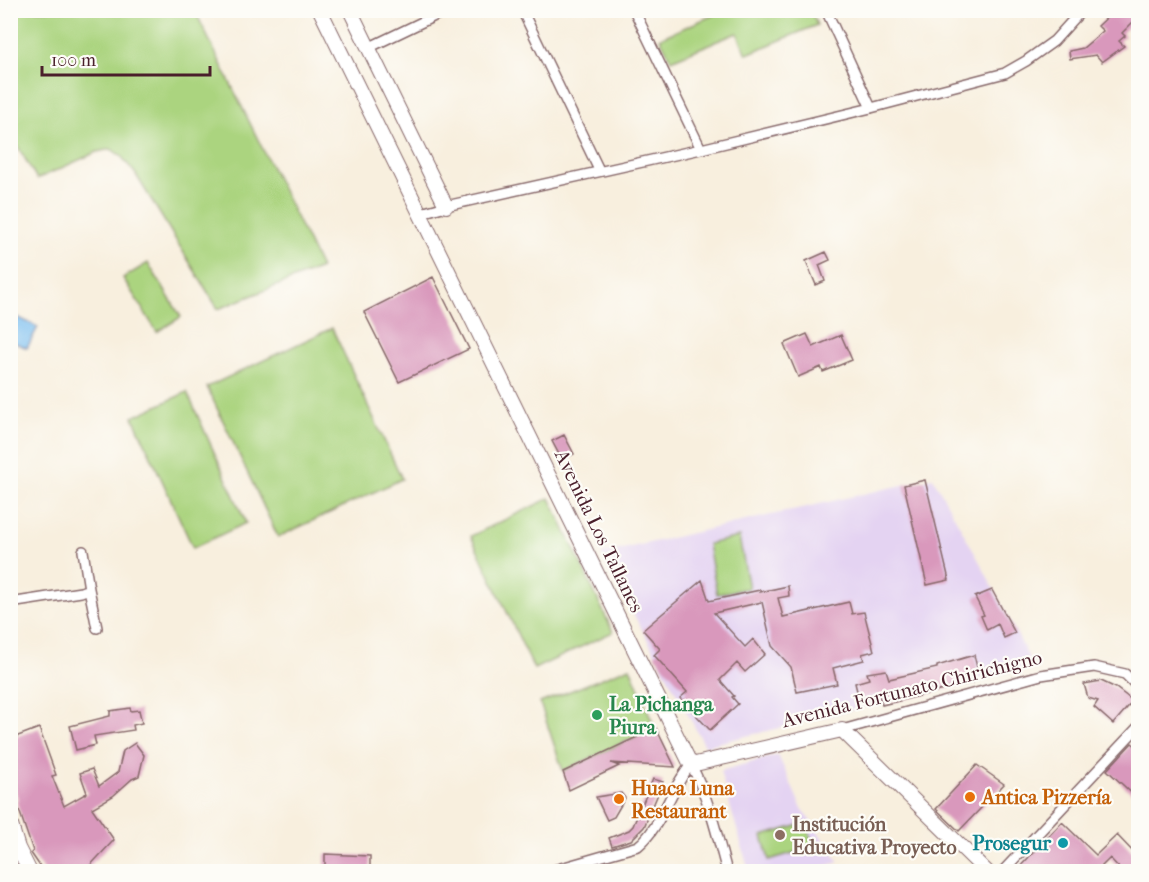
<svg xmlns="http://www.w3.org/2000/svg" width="1149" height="882" viewBox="0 0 1149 882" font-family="'IM FELL French Canon',serif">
	<rect width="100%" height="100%" fill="#fdfcf7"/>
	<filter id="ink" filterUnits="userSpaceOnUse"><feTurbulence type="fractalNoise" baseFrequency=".0167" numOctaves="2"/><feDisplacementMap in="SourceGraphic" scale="12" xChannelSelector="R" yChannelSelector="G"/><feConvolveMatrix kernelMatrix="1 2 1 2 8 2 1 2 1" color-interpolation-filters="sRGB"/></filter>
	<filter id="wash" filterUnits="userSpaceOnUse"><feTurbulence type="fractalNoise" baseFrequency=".008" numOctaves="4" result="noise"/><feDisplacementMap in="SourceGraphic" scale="24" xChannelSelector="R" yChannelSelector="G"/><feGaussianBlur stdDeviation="1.35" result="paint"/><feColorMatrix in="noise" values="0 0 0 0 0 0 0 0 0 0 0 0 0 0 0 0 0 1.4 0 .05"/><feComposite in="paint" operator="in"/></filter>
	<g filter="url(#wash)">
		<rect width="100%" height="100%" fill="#f8efde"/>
		<!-- built -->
		<path fill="#e4d3f2" d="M933,478L983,568L1033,666L705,746L601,554Z
			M778,755L802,809L839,862L808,871H749L720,771Z"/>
		<!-- green -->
		<path fill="#abd47f" stroke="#7a7a55" stroke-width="1.5" d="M11,10L195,11L321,268L218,309L135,173L121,156L111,149L97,152L37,179L11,135Z
			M723,11H811L817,25L747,54L737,33L671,60L660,38Z
			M148,263L181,317L157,332L123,278Z
			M332,328L402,479L278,537L207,387Z
			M187,392L246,523L193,548L133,417Z
			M550,498L613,632L534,669L471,536Z
			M739,537L749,588L717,594L708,544Z
			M630,667L655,728L563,771L540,703Z
			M807,823L813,847L769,860L762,836Z"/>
		<!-- water -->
		<path fill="#79bef0" stroke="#626e8e" stroke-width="1.5" d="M11,314L38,327L27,348L11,341Z"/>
		<g id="blocks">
			<!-- building -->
			<path fill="#d998bc" d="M1115,10H1133L1138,17L1122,33L1125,36L1119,41L1124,46L1102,62L1096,55L1070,59L1069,51L1083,48L1103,31L1098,26Z
				M826,252L830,260L819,265L825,281L816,285L806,261Z
				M433,277L469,349L399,382L364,312Z
				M807,334L813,347L841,335L852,360L823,372L821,367L798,377L784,344Z
				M564,435L574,454L562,460L552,441Z
				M925,480L949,580L927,585L904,485Z
				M702,580L709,601L760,590V592L788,586L789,596L778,598L783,617L849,602L852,614L864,612L874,651L862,654L864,660L833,668L837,684L797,692L791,667L772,646L762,602L714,613L745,647L753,639L765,654L745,672L737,663L720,680L734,696L732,697L738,704L710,730L680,698L687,692L654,655L660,649L643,630Z
				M992,590L1015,633L1004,638L998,624L987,630L981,616L984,615L975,597Z
				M974,655L978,671L970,673L972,683L882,705L879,694L859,699L855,683L869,679L867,673L886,670L889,679L937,668V666Z
				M1101,681L1116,688L1133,701L1113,724L1094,707L1098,701L1088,698L1084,684Z
				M130,708L131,711L139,710L142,723L133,725L134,730L94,736L96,745L76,750L70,726L110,716V711Z
				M39,728L56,775L52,776L64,806L87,793L80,773L92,769L99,786L118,772L123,751L135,743L144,755L139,776L132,779L113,796L92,808L114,840L84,872H44L31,853L33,851L16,801L18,800L10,772V739Z
				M656,728L675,767L611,763L619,766L569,790L563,772Z
				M1132,743L1138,748V799L1107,770Z
				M977,765L1004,784L959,831L936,809Z
				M653,779L663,782L644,827L631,840L612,846L609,838L629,830L633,826Z
				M621,793L625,798L614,817L607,820L596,797Z
				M1062,822L1096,855L1117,835L1138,857V872H1123L1110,858L1096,872H1015Z
				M325,854L370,856V872H325Z"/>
		</g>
	</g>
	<g filter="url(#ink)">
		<use href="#blocks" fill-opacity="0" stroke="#87686a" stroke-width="1.5"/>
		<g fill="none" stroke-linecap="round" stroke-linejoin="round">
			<defs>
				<path id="street" d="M522,10L599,170
					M634,10L701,149
					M826,10L871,108
					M368,48L447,10
					M421,213L446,206L701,149L871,108L1005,73L1026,61L1054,41L1082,10
					M89,589L97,628
					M10,603L81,592L89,589L83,551
					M842,730L1041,675L1094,667L1125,674L1138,687
					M547,872L638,846C662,827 670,788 691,765C709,798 717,835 727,872
					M1002,872L1137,728"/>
				<path id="secondary" d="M320,10L691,765L842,730L987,872
					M350,10L446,206
					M10,822L18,848L30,872"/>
			</defs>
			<!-- street casing -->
			<use href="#street" stroke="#87686a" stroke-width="12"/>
			<!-- secondary casing -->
			<use href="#secondary" stroke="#87686a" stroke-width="16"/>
			<!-- street -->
			<use href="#street" stroke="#fff" stroke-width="9"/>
			<!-- secondary -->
			<use href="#secondary" stroke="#fff" stroke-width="14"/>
		</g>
	</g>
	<!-- markers -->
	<circle fill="#2e9e5b" stroke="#fdfcf7" stroke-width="2" cx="597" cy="715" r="6"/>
	<g fill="#e8710a" stroke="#fdfcf7" stroke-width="2">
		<circle cx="970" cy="797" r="6"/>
		<circle cx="619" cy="799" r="6"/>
	</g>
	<circle fill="#8d6e63" stroke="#fdfcf7" stroke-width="2" cx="780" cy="835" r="6"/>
	<circle fill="#0f9aa8" stroke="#fdfcf7" stroke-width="2" cx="1063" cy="843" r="6"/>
	<g text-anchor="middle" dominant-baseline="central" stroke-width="4.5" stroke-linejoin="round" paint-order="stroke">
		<!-- street labels -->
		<g font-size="20" fill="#4a1f2b" stroke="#fdfcf7">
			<text transform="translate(599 531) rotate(64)">Avenida Los Tallanes</text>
			<text transform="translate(912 689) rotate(-14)">Avenida Fortunato Chirichigno</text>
		</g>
		<!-- leisure labels -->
		<g font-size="20" font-weight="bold" fill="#27864d" stroke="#fdfcf7" text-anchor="start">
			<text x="609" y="704">La Pichanga<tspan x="609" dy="23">Piura</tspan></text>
		</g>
		<!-- food labels -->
		<g font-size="20" font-weight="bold" fill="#c56008" stroke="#fdfcf7" text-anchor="start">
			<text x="631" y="788">Huaca Luna<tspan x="631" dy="23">Restaurant</tspan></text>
			<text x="982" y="797">Antica Pizzería</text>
		</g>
		<!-- education labels -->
		<g font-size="20" font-weight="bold" fill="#785e54" stroke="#fdfcf7" text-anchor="start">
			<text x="792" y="824">Institución<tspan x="792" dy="23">Educativa Proyecto</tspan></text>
		</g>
		<!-- culture labels -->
		<g font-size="20" font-weight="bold" fill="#0d838f" stroke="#fdfcf7" text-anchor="end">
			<text x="1051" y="843">Prosegur</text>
		</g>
	</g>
	<!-- margin -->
	<rect width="1149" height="882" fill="none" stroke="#fdfcf7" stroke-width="36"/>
	<!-- scale -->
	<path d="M42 66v9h168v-9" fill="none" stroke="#4a1f2b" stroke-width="3"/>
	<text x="51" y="66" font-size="18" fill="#4a1f2b" stroke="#fdfcf7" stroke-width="4.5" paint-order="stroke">100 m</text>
</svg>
